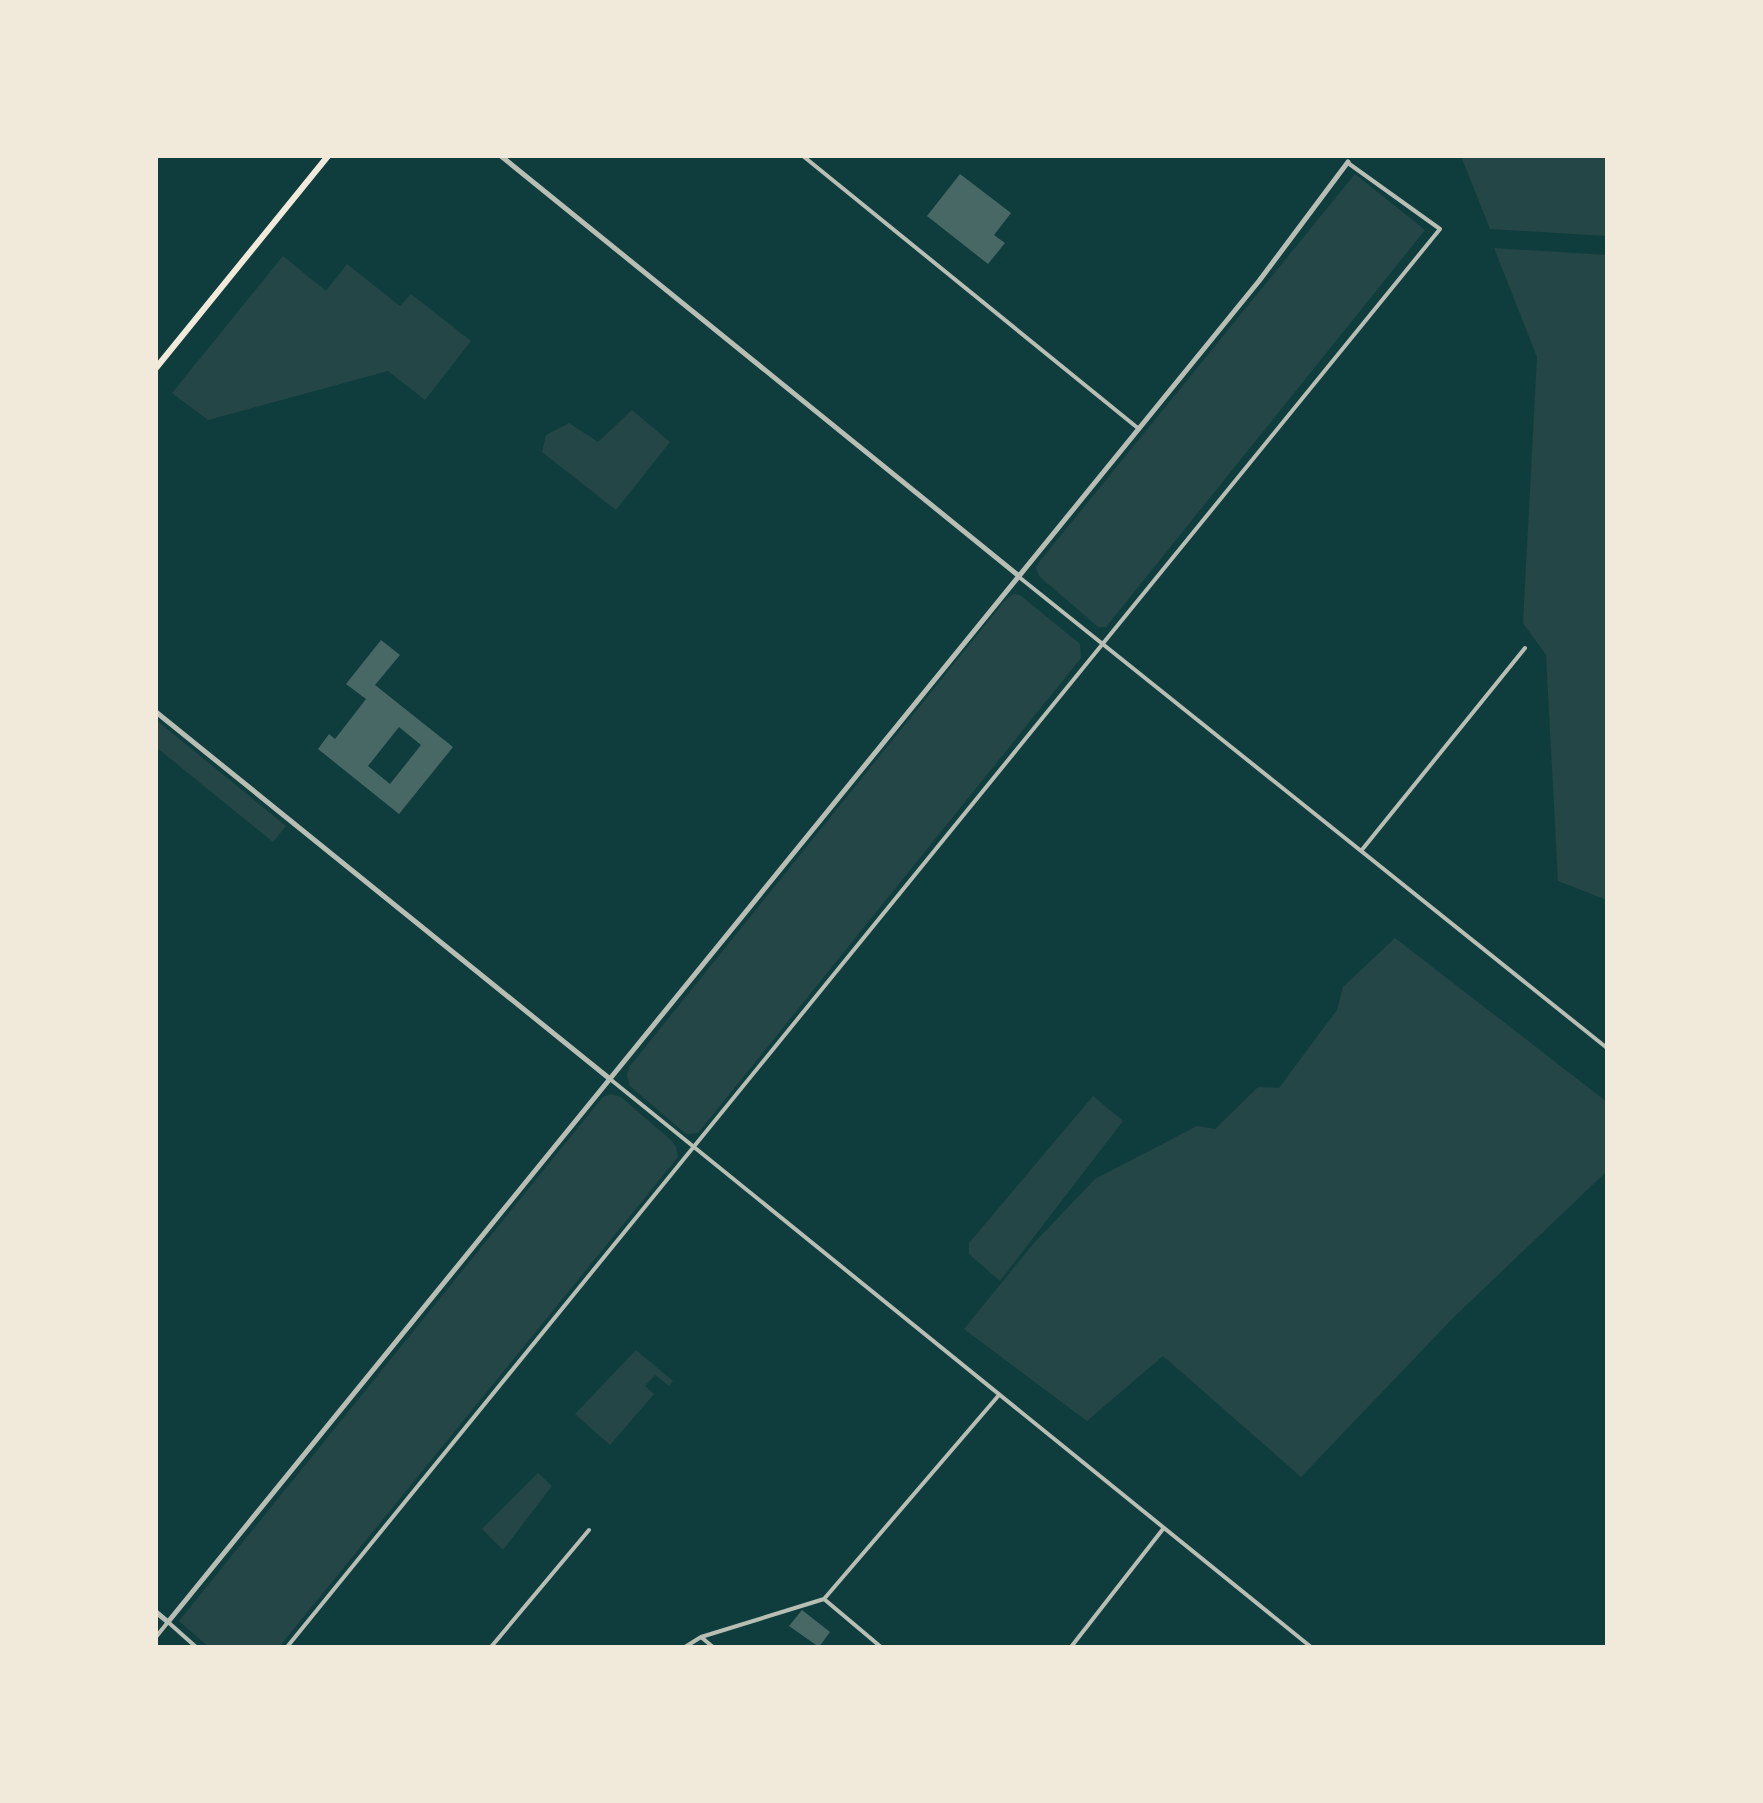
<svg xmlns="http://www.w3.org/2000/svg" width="1763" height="1803" viewBox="0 0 1763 1803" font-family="'Noto Sans',sans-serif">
	<rect width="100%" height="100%" fill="#0f3d3e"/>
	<!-- green -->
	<path fill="#244646" d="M1461,156H1607V236L1490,229Z
		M1355,174L1425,230L1106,627H1098L1039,576L1036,568L1040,561Z
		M1494,248L1607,255V900L1558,881L1546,655L1523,623L1537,357Z
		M283,256L326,291L347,264L400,306L411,294L471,341L425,400L388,371L208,420L172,393Z
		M632,410L670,442L616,510L542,452L546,435L569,423L598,442Z
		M1014,594L1020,595L1080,644L1081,658L698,1133L686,1134L630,1086L627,1075L630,1066L1007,598Z
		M156,720L286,826L273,842L156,747Z
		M1395,938L1607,1102V1171L1453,1318L1301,1477L1163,1356L1087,1421L964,1329L1034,1243L1095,1179L1197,1126L1215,1129L1258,1087L1279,1088L1337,1010L1343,987Z
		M611,1094L621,1097L672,1141L676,1147L678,1157L279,1647H209L179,1621L594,1108L603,1097Z
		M1093,1096L1123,1121L1000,1281L969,1254V1243Z
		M636,1350L673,1381L669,1386L655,1375L645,1386L654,1394L610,1445L575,1414Z
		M538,1473L552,1486L503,1550L482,1529Z"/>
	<!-- building -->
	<path fill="#486865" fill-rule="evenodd" d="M960,174L1011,213L994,235L1005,243L988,264L927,216Z
		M381,640L400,655L375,685L453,747L399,814L318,749L329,734L335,739L366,699L346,684ZM399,727L421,745L390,784L368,766Z
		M802,1610L830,1632L819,1647L789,1626Z"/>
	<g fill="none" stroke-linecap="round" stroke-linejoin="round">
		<!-- minor -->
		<path stroke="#b8beb3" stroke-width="4" d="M803,156L1139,429
			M1019,577L1607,1048
			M1361,851L1525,648
			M610,1079L1311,1647
			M824,1599L881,1647
			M156,1637L168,1622L196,1647
			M701,1637L713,1647
			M287,1647L1440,229L1348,163
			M491,1647L589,1530
			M685,1647L701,1637L824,1599L999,1395
			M1071,1647L1163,1529"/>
		<!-- tertiary -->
		<path stroke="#b8beb3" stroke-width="5" d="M501,156L1019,576
			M156,712L610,1079
			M156,1612L168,1622L1259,281L1348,162"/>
		<!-- secondary -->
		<path stroke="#f1e9da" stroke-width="6" d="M156,368L328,156"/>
	</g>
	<!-- border -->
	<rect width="1763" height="1803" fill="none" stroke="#f1e9da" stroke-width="316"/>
</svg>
